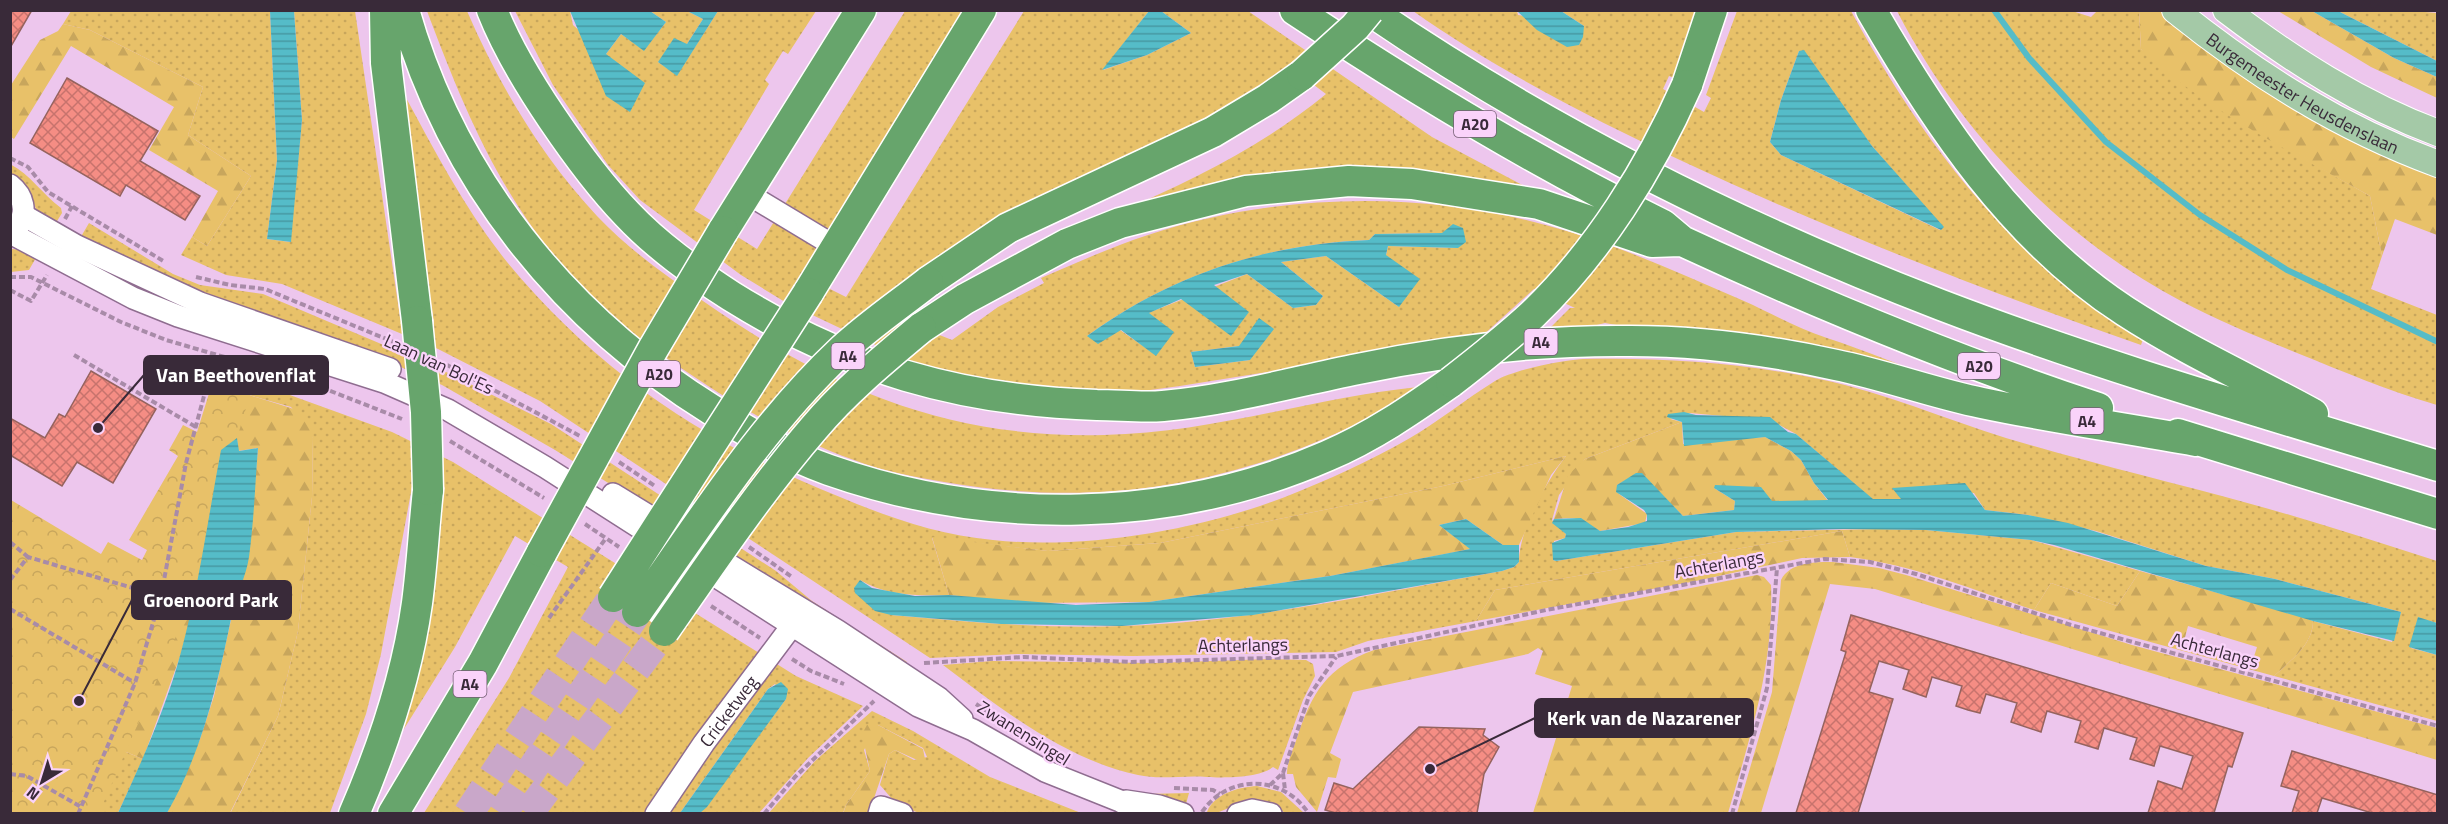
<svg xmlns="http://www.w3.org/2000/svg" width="2448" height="824" viewBox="0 0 2448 824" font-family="'Titillium Web',sans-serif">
	<defs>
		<pattern id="grass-dots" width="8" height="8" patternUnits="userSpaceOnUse" patternTransform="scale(1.5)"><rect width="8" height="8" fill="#e8c169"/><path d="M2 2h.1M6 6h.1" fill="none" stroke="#c8a65c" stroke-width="1.8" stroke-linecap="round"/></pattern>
		<pattern id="forest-firs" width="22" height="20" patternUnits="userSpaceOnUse" patternTransform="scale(1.5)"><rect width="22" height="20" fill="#e8c169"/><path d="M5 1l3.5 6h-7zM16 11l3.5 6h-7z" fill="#c8a65c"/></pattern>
		<pattern id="park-crowns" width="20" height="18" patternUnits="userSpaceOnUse" patternTransform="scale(1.5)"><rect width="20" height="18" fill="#e8c169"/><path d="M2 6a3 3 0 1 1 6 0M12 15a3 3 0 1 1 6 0" fill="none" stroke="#c8a65c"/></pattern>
		<pattern id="water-rules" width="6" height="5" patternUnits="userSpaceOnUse" patternTransform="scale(1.5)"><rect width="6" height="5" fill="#55bcc8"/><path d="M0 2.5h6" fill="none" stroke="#4799a3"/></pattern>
		<pattern id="building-cross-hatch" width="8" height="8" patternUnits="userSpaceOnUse" patternTransform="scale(1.5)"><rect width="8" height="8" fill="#f58d84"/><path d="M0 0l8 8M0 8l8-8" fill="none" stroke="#c7736d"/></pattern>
	</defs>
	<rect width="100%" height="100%" fill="#edc6ed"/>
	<!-- grass -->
	<path fill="url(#grass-dots)" fill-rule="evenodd" d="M2069,10L2091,17L2097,11H2139L2141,49L2294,153L2370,196L2382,256L2371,289L2437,315V405C2389,391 2344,372 2297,353C2258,337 2219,321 2181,301C2060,237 1960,133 1897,11Z
		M2402,10L2437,13V61L2338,11Z
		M71,11H270L277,160L267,239L290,242L302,120L294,11H355L400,317L434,324L400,94L405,96C436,153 466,211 507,262C600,374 706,443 840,497C890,518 939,535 993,540C1084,550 1200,530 1285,497C1328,480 1370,461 1410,438C1439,421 1466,399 1495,381C1513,370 1562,360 1583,359C1668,357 1762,364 1845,385C1907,401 1968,428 2030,445C2103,466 2178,484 2251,504C2314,521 2376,542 2437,561V623L2418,618L2411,648L2437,655V721L2274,676C2290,661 2313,645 2313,621L2392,642L2401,612L2275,579L2206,566L2096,531L2028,515L1985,510L1974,493L1893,488L1902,499L1873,500L1796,434L1765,417L1745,418L1690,413L1670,419L1682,422L1585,459L1559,495L1552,520L1566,534L1565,538L1554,541L1553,560L1556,561L1736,532L1878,529L1926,530L2031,540L2140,571L2117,606L2051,583L2034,610C1974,590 1913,565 1850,557L1842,531L1495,590L1476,621L1368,641L1336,652L1133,656L1018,654L930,658L540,401L438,349L282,284L226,275L181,255L192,237L207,246L251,176L188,135L203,87L90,30L63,24ZM1566,456C1546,482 1519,530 1519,562L1514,567L1502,571C1377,593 1251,622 1123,626C1046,629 968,622 891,615L860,580C886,596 919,596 949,595L932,538L1048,551L1160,543L1443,486Z
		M427,11H467C499,85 541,156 597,216C628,249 665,275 703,301C828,388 948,439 1104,435C1212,433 1312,398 1418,387C1378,417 1327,439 1280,456C1168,495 1061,502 944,482C914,477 883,471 854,460C795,439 741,409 690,374C647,346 604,314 571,276C499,195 464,109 427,11Z
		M515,11H570L573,25L606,54L621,34L644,50L666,22L650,11H687L703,19L687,44L658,62L677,75L718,11H816L788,54L783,51L765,80L769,84L694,210L757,249L905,11H966L802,275L846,297L1024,11H1149L1103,70L1147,55L1191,33L1161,11H1248L1432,137L1541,195L1419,177L1120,212C1194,179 1263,146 1326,94L1290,67L1245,105L928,282L912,324L952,340L998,307L1044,283L1041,278C1076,263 1111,247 1148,235C1269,195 1411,190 1534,222C1607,240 1675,271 1744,301C1771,313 1798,329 1827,338C1867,351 1907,368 1947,383L1605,323L1539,339L1570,308H1575L1534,289L1470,347L1311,365L1180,386L1120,394L1011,388L920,366L785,302L741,275L640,200L608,165L553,85ZM1443,233L1458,248L1388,246L1386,255L1399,307L1326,256L1281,262L1323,296L1316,305L1293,308L1247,274L1148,313L1156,355L1120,330L1087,336C1171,275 1266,244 1369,240L1375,234ZM1239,346L1250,360L1195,367L1191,352Z
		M1413,11H1517L1518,15L1584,26L1561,11H1700L1674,78L1669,76L1663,89L1704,112L1711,98L1706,95L1737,11H1851C1902,105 1963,194 2043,265C2074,292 2110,315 2143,339L2141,345C1985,291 1832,231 1682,161C1589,117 1497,70 1413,11ZM1799,51L1872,146L1943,228L1940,230L1781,155L1770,142L1781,100Z
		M10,164C31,175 42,194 61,208L62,213L54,226L39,215L29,194L11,175Z
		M89,223L173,274L200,285L263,294L438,368L551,424L776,571L812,601L907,662L904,666L555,450L442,385L396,365L285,328L79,240Z
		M11,249L23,250L37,256L29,270L11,272Z
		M254,382L392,432L453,462L796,676L863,706L808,758L759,813H700L786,699L775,684L768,689L680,813H424L509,678L568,567L515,536L455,647L384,761L425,605L444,493L412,487L381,654L366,714L330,813L230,814L278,716L298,631L312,497L313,438L291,407L249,395Z
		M1269,659L1306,660L1313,664L1315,676L1303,700L1278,770L1273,767C1260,778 1224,778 1207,777C1184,775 1160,780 1138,775C1066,760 1000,708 943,665L992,661L1154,663Z
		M872,711L913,731L990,777L1081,813L923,814L898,806L880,785L889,754L895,750L914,760L927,757L923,748L878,725L864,750L870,771L846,805L843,813L768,814L815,761Z
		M114,747L143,759L118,813H91Z
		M1257,786L1281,792L1304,813H1285L1277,807L1241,803L1219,812H1207C1214,794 1238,787 1257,786Z
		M1189,793L1186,804L1144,794Z"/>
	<!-- forest -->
	<path fill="url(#forest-firs)" fill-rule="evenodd" d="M2139,11H2161L2179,26L2394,159L2437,177V235L2395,219L2382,256L2370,196C2295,154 2202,108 2141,49Z
		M2278,11H2312L2394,58L2437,77V98L2371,67Z
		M63,24L90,30L203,87L188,135L251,176L207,246L192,237L218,191L149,150L174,107L71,46L14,139L11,137V85L40,40L58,31Z
		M216,371L254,382L249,395L291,408L309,420L313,438L312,497L298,631L278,716L230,813H167L200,739L214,696L233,611L248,559L258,448L238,451L237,439L181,654L143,759L114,747Z
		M1682,422L1683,444L1765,437L1791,451L1801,460L1814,483L1828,501H1772L1714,488L1735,501L1734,510L1683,516L1639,473L1617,485L1619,494L1647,514L1645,523L1600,531C1576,519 1584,517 1554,519L1568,475L1585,459Z
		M1566,456L1551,475L1519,545H1503L1466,519L1439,525L1471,549L1330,576L1149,602L1029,603L949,595L932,537L1048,551L1160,543L1443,486Z
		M1842,531L1850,557L1802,558L1691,582L1476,621L1495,590Z
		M1833,562L1879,568L1906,575L2132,645L2437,728V760L1875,589L1830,584L1761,813H1737L1772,692L1781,580C1790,562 1815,562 1833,562Z
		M2140,571L2300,616L2313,621C2313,645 2290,661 2274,676L2034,610L2051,583L2117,606ZM2188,626L2257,647L2251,666L2183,645Z
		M1757,575L1764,577L1771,585C1774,665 1750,738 1728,813H1533L1572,686L1535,674L1543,651L1538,648L1528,654L1353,692L1330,753L1341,759L1336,778L1328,777L1317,812L1296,787L1293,774H1287C1287,762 1293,749 1297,738C1312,692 1327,667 1374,650Z
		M867,725H878L923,749L926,764L895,750L889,754L869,813L843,814L846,805L870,771L862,734Z"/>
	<!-- park -->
	<path fill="url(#park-crowns)" d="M216,371L254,382L237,438L221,450L197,588L99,813L11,814V500L101,554L108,542L142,560L147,550L129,540L178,456L169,450L183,425L197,432Z"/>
	<!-- water -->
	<path fill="url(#water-rules)" d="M270,11H294L302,120L291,242L267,239L277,160Z
		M570,11H650L666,22L644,51L621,34L606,54L645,83L630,112L606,96Z
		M687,11H718L677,76L658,62L674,38L687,44L703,19Z
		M1149,11H1161L1191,33L1147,55L1102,70Z
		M1517,11H1561L1584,26L1583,37L1579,45L1567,47L1537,30Z
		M2312,11H2338L2437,61V77L2394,58Z
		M1804,50L1872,146L1944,227L1941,230L1781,155L1770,142L1781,100L1799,51Z
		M1453,224L1463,228L1466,242L1458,248L1388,246L1386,255L1420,279L1399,307L1326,256L1281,262L1323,296L1316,305L1293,308L1247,274L1214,285L1249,312L1231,336L1181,299L1149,313L1174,332L1156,356L1121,330L1098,344L1087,336C1171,275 1265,244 1369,240L1375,234L1442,233Z
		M1259,318L1274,329L1250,360L1195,367L1191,352L1239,346Z
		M1684,412L1696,415L1770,417L1788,432L1796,434L1873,499H1901L1892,488L1965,483L1985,510L2028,515L2068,523L2206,566L2275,579L2401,612L2394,641L2313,621L2054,545L2031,540L1926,530L1844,529L1736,532L1556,561L1553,560L1552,543L1565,538L1566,534L1552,523L1554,519L1581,518L1600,531L1628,527L1647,521V515L1644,510L1616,492L1617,485L1636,473H1642L1683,516L1734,510L1735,501L1714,488L1715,485L1761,487L1772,501L1828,500L1814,483L1801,460L1791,451L1765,437L1684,446L1682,422L1667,417L1668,414Z
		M237,438L239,451L258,448C255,484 254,521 249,557C246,577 236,595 232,614C218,683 202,752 167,813H118C142,761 166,708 181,652C199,586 208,518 221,450Z
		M1466,519L1503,545H1519V562L1514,567L1502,571L1253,615L1122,626L1001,624L891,615L875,611L855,593L854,588L860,580L872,588L915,596L949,595L1076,605L1149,602L1330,576L1470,549L1439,525Z
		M2418,617L2437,623V655L2409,647Z
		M781,682L788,689L786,699L707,807L700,813H680L768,689Z"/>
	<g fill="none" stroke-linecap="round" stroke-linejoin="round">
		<!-- stream -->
		<path stroke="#55bcc8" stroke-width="6" d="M1994,10L2029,58L2106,142L2200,215L2287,270L2438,342"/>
	</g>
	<!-- building -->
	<path fill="url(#building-cross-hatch)" stroke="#95635e" stroke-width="1.5" d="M10,10H32L10,48Z
		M67,78L158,131L140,161L200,196L185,220L126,185L120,196L30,143Z
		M91,371L156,409L113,483L77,462L62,486L10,455V418L45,438L59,414L65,417Z
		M1851,615L2243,733L2232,767L2228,766L2214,813H2148L2158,781L2182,789L2193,756L2160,746L2154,766L2130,759L2137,738L2104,728L2098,749L2075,742L2081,721L2047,711L2041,732L2011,722L2017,703L1986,694L1980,713L1968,710L1956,706L1962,686L1932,677L1926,697L1903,689L1909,670L1879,661L1869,692L1893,699L1858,813H1796L1846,652L1841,650Z
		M1419,727L1485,729L1483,735L1499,747L1484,774L1477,813H1336L1325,810L1334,783L1353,789Z
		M2292,751L2438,795V813H2372L2322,798L2317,813H2292L2299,791L2281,786Z"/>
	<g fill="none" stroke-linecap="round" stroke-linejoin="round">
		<!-- highway-tunnel -->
		<path stroke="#c9a7c9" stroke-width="30" stroke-dasharray="30 15" stroke-linecap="butt" d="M468,814L613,597
			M502,814L637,612
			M528,814L664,631"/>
		<defs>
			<g id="minor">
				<path d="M10,185C24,196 27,212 18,227"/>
				<path d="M746,193L836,247"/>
				<path d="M23,215L77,246L200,303L390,369"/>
				<path d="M12,234L133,298L178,316L384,382L448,410L545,467L918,706L973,730L1045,771L1120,801L1142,814"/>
				<path d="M613,494L838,631L939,698L962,719"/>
				<path d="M1126,801L1159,806L1183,814"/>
				<path id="s1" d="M656,814L704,743L800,615"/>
				<path d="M879,814L881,807L902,814"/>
				<path d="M1238,814L1252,810L1271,814"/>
			</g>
			<g id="major">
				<path id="s2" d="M2175,10C2256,75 2340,128 2438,164"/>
				<path d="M2226,10C2292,60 2360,104 2438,133"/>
			</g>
			<path id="highway" d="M385,10L386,63L417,321
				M404,10C452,180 564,318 712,410C749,433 787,455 829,470C989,526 1171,524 1327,456C1372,437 1411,410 1451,382
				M492,10C507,48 529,84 552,118C575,152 599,185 627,214C657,246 694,272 731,296C846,368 962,401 1097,405C1119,405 1141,408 1163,406C1230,400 1293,382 1358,369C1449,350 1537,340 1630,341C1699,341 1768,350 1836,365C1885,375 1933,393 1982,403C2053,418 2125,428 2196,441
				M1295,10C1414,89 1535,162 1663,225L1682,241C1818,304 1956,361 2098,408
				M1369,10C1546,131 1741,228 1941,305C2103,367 2271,415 2438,466
				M1871,10C1937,124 2013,238 2125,311C2185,350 2251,380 2313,414
				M1687,85L1712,10
				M723,231L861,10
				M928,282L1008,228L1213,132L1268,99L1302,75
				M808,293L981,10
				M921,328L965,299L1067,244L1120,223L1246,191L1349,181L1412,184L1539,204L1652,242L1680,241
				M2178,434L2438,514
				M354,814C383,747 407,675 417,603C422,566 424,527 428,490
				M393,814L483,663L542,552"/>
		</defs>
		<!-- minor casing -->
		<use href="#minor" stroke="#8f6d90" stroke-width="24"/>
		<!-- major casing -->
		<use href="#major" stroke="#fff" stroke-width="28"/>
		<!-- highway casing -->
		<use href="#highway" stroke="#fff" stroke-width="33"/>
		<!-- path -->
		<path stroke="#a88ba8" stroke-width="4" stroke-dasharray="6 3" stroke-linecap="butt" d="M10,158L28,167L48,192L165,262
			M65,219L72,206
			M10,277H31L121,322L166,340L300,379L402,419
			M196,277L230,285L265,289L396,343
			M10,290L31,301L47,275
			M74,355L196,427
			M447,365L580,436
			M450,441L544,498
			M619,462L655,486
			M585,524L619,547
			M10,542L28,557
			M749,547L792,577
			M10,580L28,557L160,596
			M711,606L760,638
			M10,609L135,683
			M549,618L606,538
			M792,659L811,671L844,684
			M924,663L1024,657L1131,662L1337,656L1546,610L1824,559L1870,562L1916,574L2071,625L2438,726
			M976,704L1000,720
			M1283,773L1309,696L1336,657
			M10,774L27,776L81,807
			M1270,785L1283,773L1285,790
			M1174,788L1213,790L1220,794
			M1202,812C1228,774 1283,774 1309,814
			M78,814L135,683L161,596L186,463L215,355
			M764,814L795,777L874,701
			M1732,814L1767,688L1777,568"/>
		<!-- minor -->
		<use href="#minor" stroke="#fff" stroke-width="21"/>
		<!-- major -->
		<use href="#major" stroke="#a4c9a7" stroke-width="26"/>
		<!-- highway -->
		<use href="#highway" stroke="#67a56c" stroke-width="30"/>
		<defs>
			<path id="highway-bridge" d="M1302,75L1355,27L1369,10
				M417,321L426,412L428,490
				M1451,382C1478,361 1506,339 1532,315C1598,252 1650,169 1687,85
				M542,552L653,349L723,231
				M613,597L808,293
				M637,612C701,522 761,426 842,350C869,325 900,304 928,282
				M664,631C712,562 759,492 814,428C845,391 884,359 921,328"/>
		</defs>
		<!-- highway-bridge casing -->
		<use href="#highway-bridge" stroke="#fff" stroke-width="33" stroke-linecap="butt"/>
		<!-- highway-bridge -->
		<use href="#highway-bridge" stroke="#67a56c" stroke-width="30"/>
	</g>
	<g text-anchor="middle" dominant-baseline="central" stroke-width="4.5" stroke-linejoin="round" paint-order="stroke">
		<!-- shield labels -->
		<g fill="#fad3fa" stroke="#735d73" stroke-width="1.5">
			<rect x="1454" y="111" width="42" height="26" rx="4.5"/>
			<rect x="1524.5" y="329" width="33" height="26" rx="4.5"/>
			<rect x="831.5" y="343" width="33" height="26" rx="4.5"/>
			<rect x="1958" y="353" width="42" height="26" rx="4.5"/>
			<rect x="638" y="361" width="42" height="26" rx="4.5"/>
			<rect x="2070.5" y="408" width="33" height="26" rx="4.5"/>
			<rect x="453.5" y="671" width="33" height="26" rx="4.5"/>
		</g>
		<g font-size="16" font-weight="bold" fill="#392a39">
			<text x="1475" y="124">A20</text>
			<text x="1541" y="342">A4</text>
			<text x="848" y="356">A4</text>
			<text x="1979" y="366">A20</text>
			<text x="659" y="374">A20</text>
			<text x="2087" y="421">A4</text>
			<text x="470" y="684">A4</text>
		</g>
		<!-- street labels -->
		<g font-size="18" fill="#392a39" stroke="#fad3fa">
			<text stroke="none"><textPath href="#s2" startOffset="153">Burgemeester Heusdenslaan</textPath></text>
			<text transform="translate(439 364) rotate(25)">Laan van Bol'Es</text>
			<text transform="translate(1719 564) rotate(-10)">Achterlangs</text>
			<text transform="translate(1243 645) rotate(-1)">Achterlangs</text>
			<text transform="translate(2215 650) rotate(15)">Achterlangs</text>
			<text stroke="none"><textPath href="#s1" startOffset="126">Cricketweg</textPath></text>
			<text transform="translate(1024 733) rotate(32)">Zwanensingel</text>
		</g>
	</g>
	<!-- callouts -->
	<path fill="none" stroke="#392a39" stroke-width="2" d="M98 428L144 375M79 701L132 600M1430 769L1535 718"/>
	<g fill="#392a39" stroke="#fad3fa" stroke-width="2">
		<circle cx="98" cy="428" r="6"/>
		<circle cx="79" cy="701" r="6"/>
		<circle cx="1430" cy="769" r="6"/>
	</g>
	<g fill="#392a39" stroke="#392a39" stroke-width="2">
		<rect x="144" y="356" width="184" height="38" rx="6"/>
		<rect x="132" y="581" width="159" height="38" rx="6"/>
		<rect x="1535" y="699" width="218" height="38" rx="6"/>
	</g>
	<g font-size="20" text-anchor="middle" font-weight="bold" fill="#fff">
		<text x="236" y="382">Van Beethovenflat</text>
		<text x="211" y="607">Groenoord Park</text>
		<text x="1644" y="725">Kerk van de Nazarener</text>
	</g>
	<!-- border -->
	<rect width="2448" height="824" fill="none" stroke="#392a39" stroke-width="24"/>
	<!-- north arrow -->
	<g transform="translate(42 782) rotate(218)" stroke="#fad3fa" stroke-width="4.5" paint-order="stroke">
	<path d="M0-4.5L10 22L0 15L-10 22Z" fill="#392a39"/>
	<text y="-9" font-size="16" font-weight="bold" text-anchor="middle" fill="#392a39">N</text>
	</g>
</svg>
